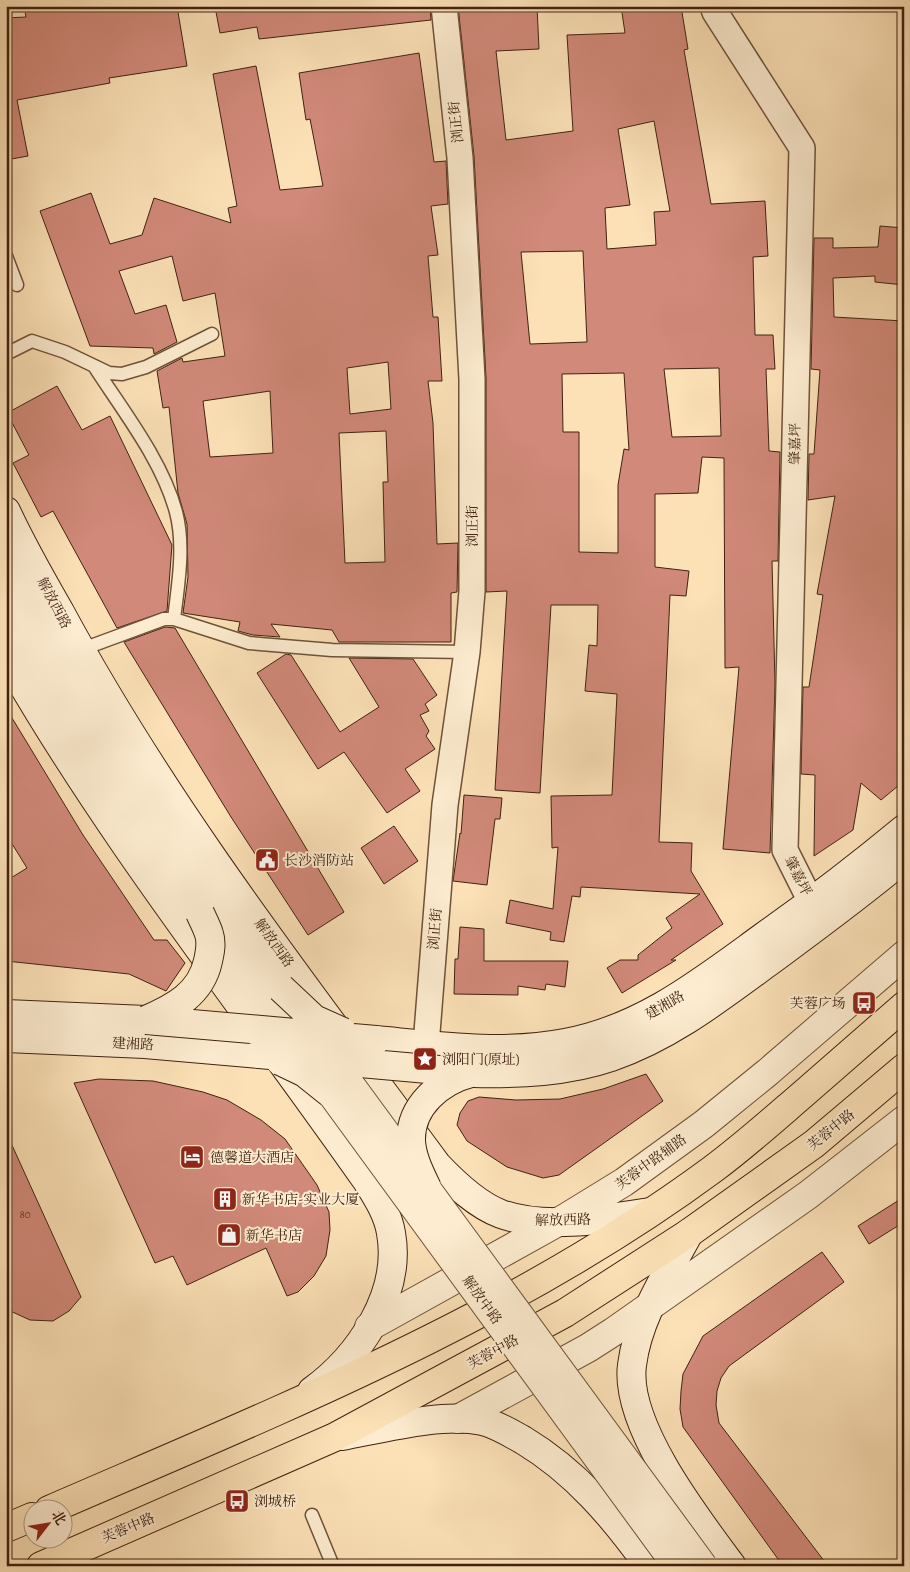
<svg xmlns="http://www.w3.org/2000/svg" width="910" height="1572" viewBox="0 0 910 1572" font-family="Alegreya,'Noto Serif SC',serif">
	<rect width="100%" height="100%" fill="#fce1b7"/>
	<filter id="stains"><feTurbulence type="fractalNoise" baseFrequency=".004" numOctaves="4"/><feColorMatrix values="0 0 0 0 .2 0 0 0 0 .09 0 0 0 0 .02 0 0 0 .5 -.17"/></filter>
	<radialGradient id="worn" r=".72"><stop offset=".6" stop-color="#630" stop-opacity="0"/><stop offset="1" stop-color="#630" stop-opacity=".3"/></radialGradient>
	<!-- building -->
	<path fill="#d18979" stroke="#402211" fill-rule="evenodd" d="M24,6H177L187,66L109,78L110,83L17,100L28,156L6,160V18L26,17Z
		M252,6H430L431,20L259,39L257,27L220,33L216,12Z
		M458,6H537L539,49L496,51L506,140L573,131L567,35L625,33L621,6H681L688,49L684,50L711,204L765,201L768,256L753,257L755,335H773L775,369H766L769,451L780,452L778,561H772L775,684L770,853L723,849L739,667L725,668L724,458L702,457L698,493L655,494V567L689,571L686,596L670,595L659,842L692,843L691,871L723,924L671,960H676L622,993L607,968L620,960H638V955L672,928L666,918L700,894L581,887L580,897L572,896L564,942L550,940L551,932L506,923L510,900L553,909L558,847L552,848L551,796L612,795L617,694L585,691L589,645L597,646L598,605H551L540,793L495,790L507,591L486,592V378L474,156ZM654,121L670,211L654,212L656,245L607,249L605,208L630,205L618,129ZM583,251L587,342L530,344L521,252ZM719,368L721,436L672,437L664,369ZM624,373L629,450L624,449L618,485V553L579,552V432H563L562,374Z
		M419,53L434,162L446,161L448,204L431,206L438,255L428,256L433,317H438L442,381H428L433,423L437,544L458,543L457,592L451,593V642H339L332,630L271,624L280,637L253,635L238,631L240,622L183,613L188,577L187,524L178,493L169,407L163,408L157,371L182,358L183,362L225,356L215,293L183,301L172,256L119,271L135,314L166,305L177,342L154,354L153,348L90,346L40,211L91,193L110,244L142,235L154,198L231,223L228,208L237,206L213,74L256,66L280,190L323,186L310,119L306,120L299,73ZM388,362L391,409L350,414L347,368ZM270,391L273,453L210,457L203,401ZM386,431L388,482H383L385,562L345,563L339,433Z
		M880,226L904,228V285L875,282V276L833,278L834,317L904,321V659L901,677H904V781L881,800L861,783L853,830L814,856L815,775L801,774L803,687H809L823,595L817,594L835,496L808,500L809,454H814L820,370L811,369L814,238H833V248L878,247Z
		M57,386L82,430L110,416L172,545L167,611L117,628L53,511L41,517L13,463L29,455L7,413Z
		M165,627L175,628L344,912L308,935L231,817L124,642Z
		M286,654L291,655L340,732L379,707L349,658L413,659L437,695L425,704L429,711L420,715L429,731L426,736L435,749L405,769L420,791L387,813L344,752L318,769L257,673Z
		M6,708L83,835L154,940H167L185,963L166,991L129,974L6,961V881L27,868L6,834Z
		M464,795L502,798L500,819H495L487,885L453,881L460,833L461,834Z
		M394,826L418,861L384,884L361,848Z
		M460,927L484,929V961H568L565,987L546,984L545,990L518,986V995L454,994L455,959H458Z
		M646,1074L663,1101L559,1175L543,1178L507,1167L467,1141L457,1125L460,1113L468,1101L479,1097L516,1100L560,1099L603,1089Z
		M99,1079L153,1081L203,1092L227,1100L261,1120L285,1139L317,1185L329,1212L330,1230L326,1256L314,1276L298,1292L287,1296L266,1248L187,1285L173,1256L155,1263L74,1083Z
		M6,1132L81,1297L69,1311L53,1321L30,1320L6,1309Z
		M904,1197V1222L869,1244L858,1226Z
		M822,1252L844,1282L729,1366L721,1378L717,1391L716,1405L719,1423L828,1566H783L683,1427L680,1409L681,1391L683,1374L703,1336Z"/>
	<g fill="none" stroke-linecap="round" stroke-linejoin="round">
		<defs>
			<path id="service" d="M6,256L17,285
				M6,354L32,341L65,352L109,373L122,374L146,367L212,334
				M94,366C123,411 162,460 176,512C185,546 178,585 174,619
				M80,650L164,619H174L249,643L332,650L467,652
				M312,1515L333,1566"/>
			<path id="minor" d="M713,6L715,12L802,148L785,850L811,902
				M426,1045L445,805L467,652L472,591V379L460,158L444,6"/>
			<path id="tertiary" d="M6,559C44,633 85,705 130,775C181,855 239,930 294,1006
				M6,607C88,763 194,904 298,1047
				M369,1327L567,1217L624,1182L704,1124L768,1072L904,955
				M458,1419L588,1348L613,1332L808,1195L904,1120"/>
			<path id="secondary" d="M6,511C22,546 41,579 60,612C166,809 305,986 437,1165C455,1184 477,1205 501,1214C545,1230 606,1219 650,1212
				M6,656C111,840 245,1007 367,1181C377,1197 388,1214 391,1233C402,1294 359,1357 312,1391
				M6,1014L146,1020
				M6,1038L145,1044L259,1054
				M376,1040C439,1046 502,1055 565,1043C642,1029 701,982 763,937C811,903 858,867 904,829
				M473,1073C519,1074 567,1072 611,1057C669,1037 717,1000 766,964C812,930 859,896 904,858
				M689,1233C667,1274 638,1317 632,1365C624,1425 697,1519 732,1566
				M342,1436C380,1429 444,1412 482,1421C496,1424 510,1433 523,1440C576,1472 613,1516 649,1566"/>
			<path id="primary" d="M49,1510C277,1411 513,1317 713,1169C744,1146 773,1120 802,1095C836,1065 870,1036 904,1006
				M6,1528L32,1517
				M41,1566L335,1437L565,1313L689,1233L814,1144L904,1068"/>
		</defs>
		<!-- service casing -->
		<use href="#service" stroke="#6f523a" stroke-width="15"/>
		<!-- minor casing -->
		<use href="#minor" stroke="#6f523a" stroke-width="28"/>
		<!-- tertiary casing -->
		<use href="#tertiary" stroke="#6f523a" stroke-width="30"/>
		<!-- secondary casing -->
		<use href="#secondary" stroke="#402211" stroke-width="30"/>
		<!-- primary casing -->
		<use href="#primary" stroke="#402211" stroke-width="30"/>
		<!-- service -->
		<use href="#service" stroke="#fdecd0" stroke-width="12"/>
		<!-- minor -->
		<use href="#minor" stroke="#fdecd0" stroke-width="25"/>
		<!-- tertiary -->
		<use href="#tertiary" stroke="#fdecd0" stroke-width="28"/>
		<!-- secondary -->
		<use href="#secondary" stroke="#fdecd0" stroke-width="28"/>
		<!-- primary -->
		<use href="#primary" stroke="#fce1b7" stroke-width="28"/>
		<defs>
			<path id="tertiary-bridge" d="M333,1061L703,1566
				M317,1074L677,1566"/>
			<path id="secondary-bridge" d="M281,988L314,1019L343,1032
				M146,1020L376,1040
				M146,1020C174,1008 201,994 208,961C210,952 212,943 209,934C207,927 203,920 200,913
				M259,1054L473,1073
				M280,1061L305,1073L330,1093
				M427,1188C420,1173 412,1158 411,1141C410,1106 440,1081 471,1073"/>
		</defs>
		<!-- tertiary-bridge casing -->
		<use href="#tertiary-bridge" stroke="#6f523a" stroke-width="30" stroke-linecap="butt"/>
		<!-- secondary-bridge casing -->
		<use href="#secondary-bridge" stroke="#402211" stroke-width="30" stroke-linecap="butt"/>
		<!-- tertiary-bridge -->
		<use href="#tertiary-bridge" stroke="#fdecd0" stroke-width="28"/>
		<!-- secondary-bridge -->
		<use href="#secondary-bridge" stroke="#fdecd0" stroke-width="28"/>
	</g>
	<!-- icons -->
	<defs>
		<symbol id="civic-square" viewBox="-11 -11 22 22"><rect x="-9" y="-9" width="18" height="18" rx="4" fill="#8f2418" stroke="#fdecd0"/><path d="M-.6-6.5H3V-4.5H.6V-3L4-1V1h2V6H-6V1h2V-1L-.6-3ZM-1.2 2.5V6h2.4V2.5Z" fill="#fff"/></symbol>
		<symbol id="bus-square" viewBox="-11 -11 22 22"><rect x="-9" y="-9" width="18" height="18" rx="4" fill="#8f2418" stroke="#fdecd0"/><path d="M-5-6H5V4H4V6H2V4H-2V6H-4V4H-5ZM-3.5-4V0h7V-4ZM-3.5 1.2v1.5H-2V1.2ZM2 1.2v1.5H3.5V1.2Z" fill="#fff"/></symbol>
		<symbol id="sight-square" viewBox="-11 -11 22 22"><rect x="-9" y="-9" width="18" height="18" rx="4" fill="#8f2418" stroke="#fdecd0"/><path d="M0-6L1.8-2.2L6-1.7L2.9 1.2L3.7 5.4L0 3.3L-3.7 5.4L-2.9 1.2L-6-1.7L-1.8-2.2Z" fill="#fff"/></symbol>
		<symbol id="hotel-square" viewBox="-11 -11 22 22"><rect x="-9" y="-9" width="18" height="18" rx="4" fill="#8f2418" stroke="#fdecd0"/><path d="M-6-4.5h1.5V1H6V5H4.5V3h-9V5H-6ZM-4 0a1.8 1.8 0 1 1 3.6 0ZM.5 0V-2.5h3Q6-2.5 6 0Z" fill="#fff"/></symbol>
		<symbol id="building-square" viewBox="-11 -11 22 22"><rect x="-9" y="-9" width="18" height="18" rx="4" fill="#8f2418" stroke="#fdecd0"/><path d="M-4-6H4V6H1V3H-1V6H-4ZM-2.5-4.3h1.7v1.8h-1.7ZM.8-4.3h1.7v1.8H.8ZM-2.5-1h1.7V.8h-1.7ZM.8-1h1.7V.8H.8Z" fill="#fff"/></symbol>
		<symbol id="shop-square" viewBox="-11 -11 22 22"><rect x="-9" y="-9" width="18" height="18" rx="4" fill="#8f2418" stroke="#fdecd0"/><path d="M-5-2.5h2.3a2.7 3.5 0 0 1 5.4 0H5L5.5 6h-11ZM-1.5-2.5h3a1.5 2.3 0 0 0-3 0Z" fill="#fff"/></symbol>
	</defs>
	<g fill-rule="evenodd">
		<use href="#civic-square" x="253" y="846" width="28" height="28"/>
		<use href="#bus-square" x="850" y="989" width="28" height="28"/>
		<use href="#sight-square" x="411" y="1045" width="28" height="28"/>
		<use href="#hotel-square" x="178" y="1143" width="28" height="28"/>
		<use href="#building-square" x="211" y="1185" width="28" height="28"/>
		<use href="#shop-square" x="215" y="1221" width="28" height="28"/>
		<use href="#bus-square" x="223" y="1487" width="28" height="28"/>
	</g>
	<g text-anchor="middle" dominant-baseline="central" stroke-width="4" stroke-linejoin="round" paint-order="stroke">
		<!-- number labels -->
		<g font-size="11" fill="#643c2b">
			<text x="25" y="1214">80</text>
		</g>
		<!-- street labels -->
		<g font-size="14" fill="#402211" stroke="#fdecd0">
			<text transform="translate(456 122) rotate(-96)">浏正街</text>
			<text transform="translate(795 444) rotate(-89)">肇嘉坪</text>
			<text transform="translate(472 526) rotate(-90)">浏正街</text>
			<text transform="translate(54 603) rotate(62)">解放西路</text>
			<text transform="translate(798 876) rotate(63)">肇嘉坪</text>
			<text transform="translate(435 929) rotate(-85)">浏正街</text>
			<text transform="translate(274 943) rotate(54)">解放西路</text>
			<text transform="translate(665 1005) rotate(-30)">建湘路</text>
			<text transform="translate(133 1044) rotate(3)">建湘路</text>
			<text transform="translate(831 1130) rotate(-39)">芙蓉中路</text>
			<text transform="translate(651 1162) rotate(-36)">芙蓉中路辅路</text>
			<text transform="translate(563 1220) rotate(-1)">解放西路</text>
			<text transform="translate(482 1300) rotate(54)">解放中路</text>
			<text transform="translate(493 1352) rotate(-29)">芙蓉中路</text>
			<text transform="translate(128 1528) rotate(-23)">芙蓉中路</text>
		</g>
		<!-- poi labels -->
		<g font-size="14" fill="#402211" stroke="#fdecd0" text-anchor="start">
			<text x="284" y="860">长沙消防站</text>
			<text x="846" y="1003" text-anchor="end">芙蓉广场</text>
			<text x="442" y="1059">浏阳门(原址)</text>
			<text x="210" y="1157">德馨道大酒店</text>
			<text x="242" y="1199">新华书店-实业大厦</text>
			<text x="246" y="1235">新华书店</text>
			<text x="254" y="1501">浏城桥</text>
		</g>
	</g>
	<!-- margin -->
	<rect width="910" height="1572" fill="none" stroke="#fce1b7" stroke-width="25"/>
	<rect x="8" y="8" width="895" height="1557" fill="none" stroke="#402211" stroke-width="2.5"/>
	<rect x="12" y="12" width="885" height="1547" fill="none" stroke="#402211"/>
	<!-- north arrow -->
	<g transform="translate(48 1524) rotate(59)"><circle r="24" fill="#fdecd0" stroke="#b19b84"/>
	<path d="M0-4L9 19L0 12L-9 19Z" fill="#8f2418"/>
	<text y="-8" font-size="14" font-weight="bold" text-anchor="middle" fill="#402211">北</text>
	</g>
	<rect width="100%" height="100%" filter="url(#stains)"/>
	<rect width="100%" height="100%" fill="url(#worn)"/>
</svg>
